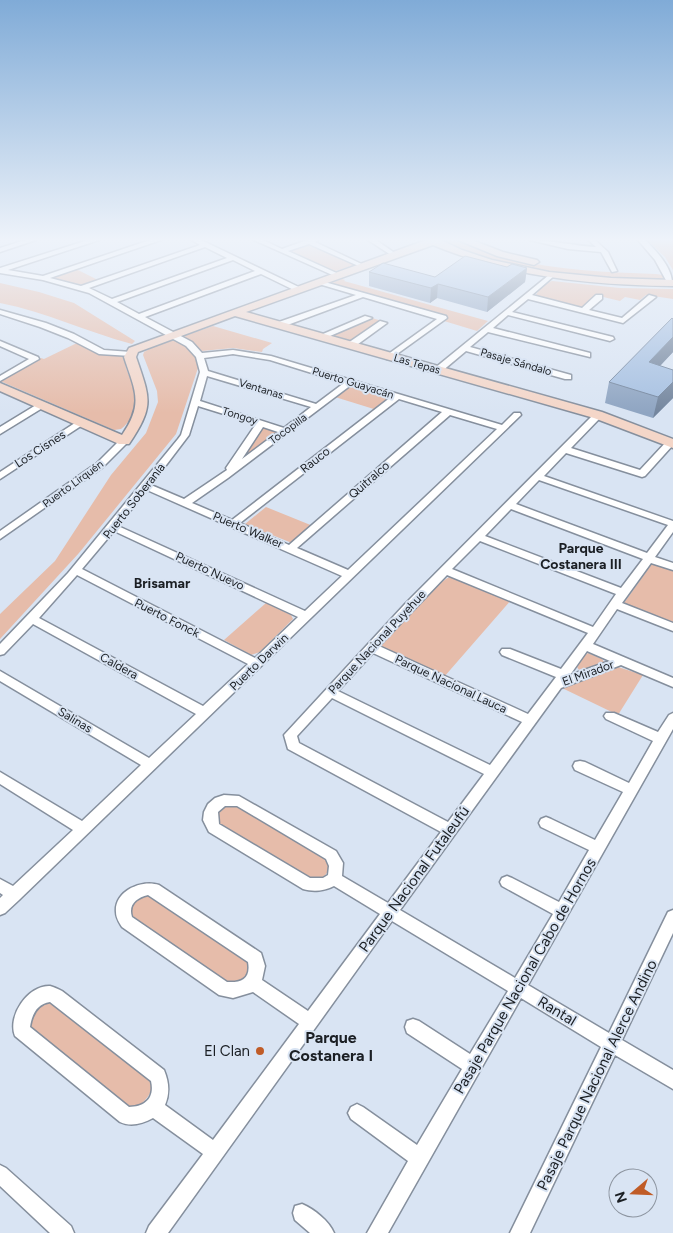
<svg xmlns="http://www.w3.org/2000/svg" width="673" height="1233" viewBox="0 0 673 1233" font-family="Figtree,sans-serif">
	<rect width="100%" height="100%" fill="#d9e4f3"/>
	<!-- green -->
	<path fill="#e6bcaa" d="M647,240H673V270L665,257Z
		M443,241C460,238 478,249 494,254C546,270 602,272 656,274L663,275L665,280L655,281L544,273L479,258Z
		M309,244L356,265L332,272L288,252Z
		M76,269L100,281L84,285L49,278Z
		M342,279L345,280L344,281L488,321L477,331L444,321L447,317L331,283Z
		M552,281L620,288L673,289V299L646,295L640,300L625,297L620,301L595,295L583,307L579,308L535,297C537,291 546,283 552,281Z
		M0,283L39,292L74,303L135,341L132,344C87,332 46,312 0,303Z
		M372,318L382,321L353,342L328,335Z
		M213,326L272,343L263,349L262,352L233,348L202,351L184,336Z
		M170,341H178L191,350L195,355L198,368L176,434L79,553L0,639V614L55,561L111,475L146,433L158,402L157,391L143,355L144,352L155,346Z
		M79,342L125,358C124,368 130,376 133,385C139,400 134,420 121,429L114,430L0,381L41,358L44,359Z
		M350,385L391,398L377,410L335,397Z
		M262,427L278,432L235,465Z
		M266,507L313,526L292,543L245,524Z
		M655,564L673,569V625L624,603L651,565Z
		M452,576L511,600L444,677L382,648V645C392,633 440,578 452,576Z
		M266,603L291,615L293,619L260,652L251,655L224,640Z
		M588,653L602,659L604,662L583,671L579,670L577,667L585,655Z
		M618,667L643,675L618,715L562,688Z
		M236,804L326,859L330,863C328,876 323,879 311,880L218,824L215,817C220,808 225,806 236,804Z
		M148,894L248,960L251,969L244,979L229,985L130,918C131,901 131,898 148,894Z
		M52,1001L150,1078L152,1090C146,1100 141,1107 129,1108L28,1027L37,1005Z"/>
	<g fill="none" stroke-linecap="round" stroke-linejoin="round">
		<defs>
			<path id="street" d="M25,240H36L0,252V248Z
				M88,240H99L8,270L43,276L150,240H161L50,278L81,286L200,245L192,240H201L305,290L298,292L261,274L145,317L192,342L202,353L233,350L271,356L502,425L514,413H520L521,415L19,900L5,913L0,915V898L3,895L0,893V879L13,886L73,830L0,784V772L82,821L141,765L0,681V671L149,758L196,714L33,624L4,654L0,655V644L68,573L178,439L181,435L200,372L196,357L186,346L89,293L43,280L0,273V268ZM205,247L227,258L112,299L89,288ZM233,260L255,271L139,314L117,302ZM233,354L270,360L344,383L316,404L208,371L204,358ZM207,376L311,407L284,428L200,401ZM351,385L391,397L232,520L192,503L228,478ZM399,399L442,412L289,545L240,523ZM198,406L256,424L226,468L227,470L184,499L151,485L189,435ZM450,415L497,429L348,570L297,548ZM263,427L278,432L242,459ZM147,490L342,576L305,611L118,526ZM114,531L298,617L255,658L82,569ZM77,575L248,664L203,706L39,618Z
				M254,240H263L282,249L307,240H318L315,242L368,267L363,268L309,244L288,251L341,275L342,276L339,278Z
				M368,240H376L399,256L394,257Z
				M530,240C552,240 574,246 596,247L588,240H595L608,252L617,271L612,272L601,252L568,249Z
				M638,240H645C656,250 673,269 672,284H668L655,260Z
				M549,275L554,276L532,295L582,308L596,295H602V299L589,310L622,318L649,295L656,297L623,323L528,299L512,312L613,337L614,339L610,341L508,315L493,328L590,353V357L488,332L470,347L571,375V379H565L466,351L441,372H435V368Z
				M321,281L446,316L447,318L390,359H387V355L437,319L363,297L282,327H276V323L356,295L319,284L317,283Z
				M0,310L46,323L74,334L104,350L131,352L135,354L131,356L99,354L68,338L40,327L0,314Z
				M365,316L372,318L323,339L316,337Z
				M380,321L387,323L354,347H348V343Z
				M0,341L38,357L39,359L0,381V376L29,359L0,346Z
				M41,402L45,405L44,407L0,434V427Z
				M598,412L601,413V417L571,448L640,470L667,441H673V445L645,476L642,477L566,453L544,476L673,521V532L655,557L673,563V570L651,563L622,603L673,623V631L617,609L593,644L673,678V687L621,665L561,688L400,910L515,978L553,914L502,886L500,882L502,878L507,876L512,878L559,902L589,850L541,827L539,823L541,819L546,817L551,819L595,840L623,792L575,770L573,766L575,762L580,761L585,762L629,783L653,741L606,719L604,716L606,713H614L658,732L669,715L673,713V729L528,985L609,1033L668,912L673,910V933L622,1040L673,1070V1089L615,1055L530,1233H510L601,1047L521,998L388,1233H367L408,1161L351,1119L348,1113L351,1107L357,1104L363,1107L417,1145L462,1069L407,1033L405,1027L407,1021L413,1019L419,1021L470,1054L508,991L392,921L168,1233H146L149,1226L203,1154L153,1118C142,1124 131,1127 120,1122L15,1036C7,1016 28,985 50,986C54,987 58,989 62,991L164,1070C169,1082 170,1093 165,1105L213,1140L299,1024L253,992L233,998L219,995L122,927C119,922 116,918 116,912C114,891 142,879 159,885L261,953L265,966L262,980L308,1011L380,914L334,886C325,891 313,892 303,889L209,832L203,820L204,812L208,804L215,798L224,795L239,796L336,851L343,863L342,876L388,903L441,832L288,749L284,735L405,604L595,413ZM539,480L668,525L647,553L516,504ZM511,509L643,559L621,588L485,536ZM480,541L616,594L593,627L452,569ZM447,575L588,633L561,669L510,649H502L500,652L502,655L556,677L528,714L379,646ZM587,651L610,661L570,675ZM373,653L522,722L490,765L338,691ZM332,698L484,774L448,822L299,743L297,736ZM225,806H237L326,859L329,866L328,875L323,878H310L219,824L218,812ZM148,895L248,962C251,978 242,983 227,982L132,917C128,905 136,898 148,895ZM50,1002L151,1081C155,1098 145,1107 129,1107L30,1027C32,1014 37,1004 50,1002Z
				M81,419L85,422L84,424L0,479V472Z
				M124,438L127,439V443L103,467L0,539V531L97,463L121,439Z
				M0,1165L6,1168L71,1226L74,1233H50L0,1186Z
				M302,1204C314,1209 329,1221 334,1233H310L295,1220L293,1213L295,1206Z"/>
			<path id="secondary" d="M426,240H441L462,250L492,260L549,272L611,278L673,280V286C590,285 510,277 433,245L246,312L602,412L673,439V448L594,418L235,316L138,352L136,357C150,399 155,405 129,444H119L0,391V383L122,435C144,403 135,391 124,357L129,348Z
				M458,240H472L503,252L537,260L539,262L534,265L497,256Z"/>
		</defs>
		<!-- street casing -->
		<use href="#street" stroke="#858f9d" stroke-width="3"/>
		<!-- secondary casing -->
		<use href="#secondary" stroke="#858f9d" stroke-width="3"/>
		<!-- street -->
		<use href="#street" fill="#fff" fill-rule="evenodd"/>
		<!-- secondary -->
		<use href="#secondary" fill="#f4d6c8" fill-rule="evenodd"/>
	</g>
	<!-- wall -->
	<path fill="#8fa5c2" d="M507,267L527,268L525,282L487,312L437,298L430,303L369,286V272L435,277Z
		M673,319V352L660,366L673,370V398L653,418L605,403L609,382Z"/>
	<!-- shaded-wall -->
	<path fill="#74869e" d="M527,268L525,282L487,312L488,297Z
		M438,284L437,298L430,303L431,288Z
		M673,337V352L644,383L649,362Z
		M673,382V398L653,418L658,397Z"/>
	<!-- building -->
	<path fill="#a6c0e1" stroke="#74869e" d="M465,256L507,267L512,264L527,268L488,297L438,284L431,288L369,272L383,263L435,277Z
		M672,318L673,319V337L649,362L673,370V382L658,397L609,382Z"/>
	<!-- sky -->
	<linearGradient id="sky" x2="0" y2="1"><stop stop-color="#80abd7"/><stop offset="0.58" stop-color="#eef3fa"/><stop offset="1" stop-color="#eef3fa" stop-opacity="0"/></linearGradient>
	<rect width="673" height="413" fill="url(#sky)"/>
	<!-- markers -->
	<circle fill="#c05c27" stroke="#d9e4f3" stroke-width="2" cx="260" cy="1051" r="5"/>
	<g text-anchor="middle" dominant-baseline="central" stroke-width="4" stroke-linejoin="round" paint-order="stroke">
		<!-- far-street labels -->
		<g font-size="11" fill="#1b1f24" stroke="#d9e4f3">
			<text transform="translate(516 362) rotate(16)">Pasaje Sándalo</text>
			<text transform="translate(417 364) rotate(16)">Las Tepas</text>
			<text transform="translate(353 383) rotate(17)">Puerto Guayacán</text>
			<text transform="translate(261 389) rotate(17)">Ventanas</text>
			<text transform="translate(240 416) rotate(17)">Tongoy</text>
			<text transform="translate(288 429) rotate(-36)">Tocopilla</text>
			<text transform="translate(73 484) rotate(-36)">Puerto Lirquén</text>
		</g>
		<!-- street labels -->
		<g font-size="12" fill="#1b1f24" stroke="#d9e4f3">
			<text transform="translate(40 449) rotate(-33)">Los Cisnes</text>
			<text transform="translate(315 460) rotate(-38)">Rauco</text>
			<text transform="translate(369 480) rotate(-41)">Quitralco</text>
			<text transform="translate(134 501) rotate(-52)">Puerto Soberanía</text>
			<text transform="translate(248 530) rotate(23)">Puerto Walker</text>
			<text transform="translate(210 571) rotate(25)">Puerto Nuevo</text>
			<text transform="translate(167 618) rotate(27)">Puerto Fonck</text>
			<text transform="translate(377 642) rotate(-47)">Parque Nacional Puyehue</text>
			<text transform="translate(259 662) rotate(-44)">Puerto Darwin</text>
			<text transform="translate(119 666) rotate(29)">Caldera</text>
			<text transform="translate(588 673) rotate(-20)">El Mirador</text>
			<text transform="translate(451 684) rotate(25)">Parque Nacional Lauca</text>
			<text transform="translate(75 720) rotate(31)">Salinas</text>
		</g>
		<!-- neighbourhood labels -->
		<g font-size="14" font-weight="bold" fill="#1b1f24" stroke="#d9e4f3">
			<text x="581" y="548">Parque<tspan x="581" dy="16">Costanera III</tspan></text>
			<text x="162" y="583">Brisamar</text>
		</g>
		<!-- near-street labels -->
		<g font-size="15" fill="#1b1f24" stroke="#d9e4f3">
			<text transform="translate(414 879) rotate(-54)">Parque Nacional Futaleufú</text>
			<text transform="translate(525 976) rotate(-60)">Pasaje Parque Nacional Cabo de Hornos</text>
			<text transform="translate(557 1011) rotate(31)">Rantal</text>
			<text transform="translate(597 1075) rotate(-64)">Pasaje Parque Nacional Alerce Andino</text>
		</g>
		<!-- near-poi labels -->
		<g font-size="15" fill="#1b1f24" stroke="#d9e4f3" text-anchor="end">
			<text x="250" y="1051">El Clan</text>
		</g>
		<!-- near-neighbourhood labels -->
		<g font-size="16" font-weight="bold" fill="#1b1f24" stroke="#d9e4f3">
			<text x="331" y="1037">Parque<tspan x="331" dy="18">Costanera I</tspan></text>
		</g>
	</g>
	<!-- north arrow -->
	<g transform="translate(633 1193) rotate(251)"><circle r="24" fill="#d9e4f3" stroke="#8d95a0"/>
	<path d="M0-4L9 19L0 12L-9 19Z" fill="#c05c27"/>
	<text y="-8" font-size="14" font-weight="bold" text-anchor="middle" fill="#1b1f24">N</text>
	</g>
</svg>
